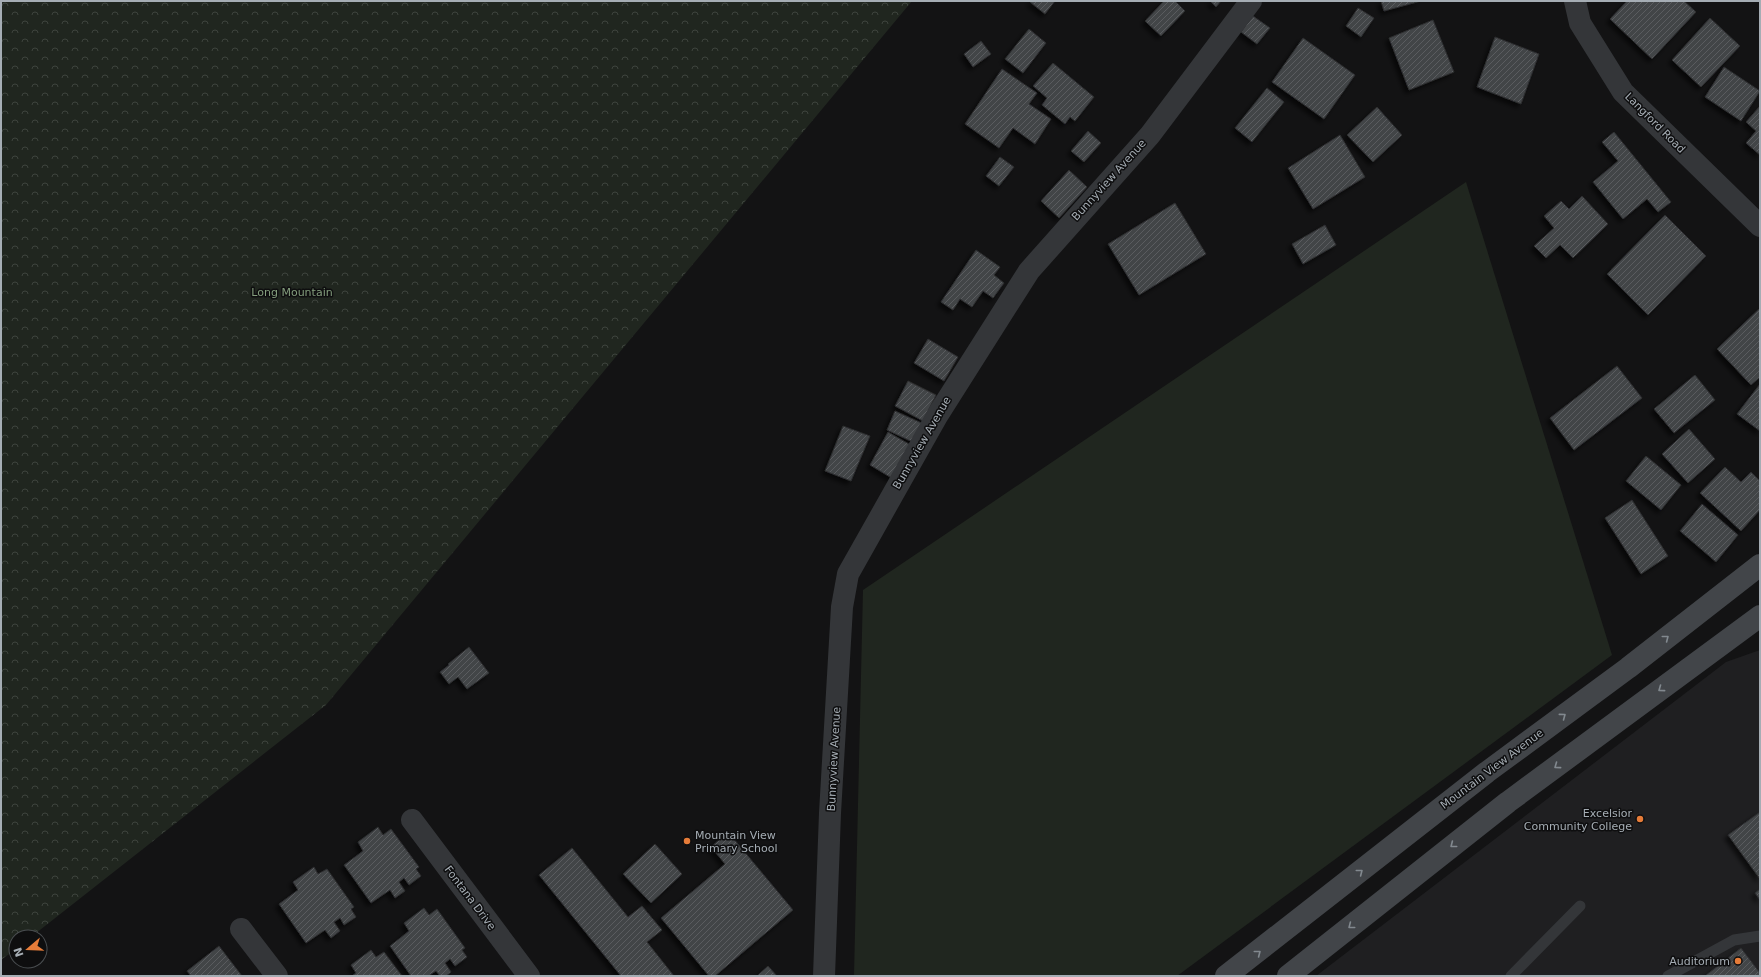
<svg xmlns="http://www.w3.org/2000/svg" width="1761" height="977" viewBox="0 0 1761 977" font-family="'DejaVu Sans',sans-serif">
	<defs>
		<pattern id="forest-crowns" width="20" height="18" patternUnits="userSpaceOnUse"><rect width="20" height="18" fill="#20261f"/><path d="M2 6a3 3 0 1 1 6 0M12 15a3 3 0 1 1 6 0" fill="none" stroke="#3d433d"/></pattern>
		<pattern id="building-hatch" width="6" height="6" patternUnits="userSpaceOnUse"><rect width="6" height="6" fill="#424447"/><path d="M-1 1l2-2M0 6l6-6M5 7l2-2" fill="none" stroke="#5a5c5f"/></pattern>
		<filter id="shadow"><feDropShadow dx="-3.5" dy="3.5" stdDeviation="2" flood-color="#0009"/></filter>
	</defs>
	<rect width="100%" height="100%" fill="#131314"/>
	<!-- built -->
	<path fill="#1f1f21" d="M1760,650V976H1316L1726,662Z"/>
	<!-- forest -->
	<path fill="url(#forest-crowns)" d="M1,1H912L326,705L31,937H16V949L1,960Z"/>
	<!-- pitch -->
	<path fill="#20261f" d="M1466,182L1612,655L1177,976H854L863,590Z"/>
	<!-- building -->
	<path fill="url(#building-hatch)" stroke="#2d2e30" filter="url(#shadow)" d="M1031,1H1055L1045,14L1030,2Z
		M1164,1H1175L1185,11L1161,36L1145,21Z
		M1210,1H1221L1216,7Z
		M1381,1H1421L1384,11Z
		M1627,1H1684L1696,12L1652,59L1610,19Z
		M1358,8L1374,18L1361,37L1346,26Z
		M1253,16L1270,28L1257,44L1241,32Z
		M1710,18L1740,46L1701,87L1672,60Z
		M1433,20L1454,72L1409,90L1389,38Z
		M1029,29L1046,43L1023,73L1005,59Z
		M1495,37L1539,54L1521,104L1477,87Z
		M1303,38L1355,75L1324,119L1272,82Z
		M981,41L991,54L973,67L964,54Z
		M1053,63L1094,97L1075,121L1070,117L1065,124L1042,105L1047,98L1033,86Z
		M1724,67L1760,91L1741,121L1705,97Z
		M1002,69L1037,93L1029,104L1051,119L1035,144L1013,128L999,148L965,124Z
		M1267,88L1284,102L1252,142L1235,128Z
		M1760,106V155L1746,143L1756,131L1746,122Z
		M1377,107L1402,135L1373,162L1347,135Z
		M1088,131L1101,143L1084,162L1071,151Z
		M1614,132L1671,202L1658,212L1647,199L1623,219L1593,182L1618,161L1602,142Z
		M1340,135L1365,177L1313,209L1288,168Z
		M1000,157L1014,167L999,186L986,176Z
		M1069,170L1087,187L1059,218L1041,201Z
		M1582,196L1608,224L1573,258L1560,245L1546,258L1534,246L1554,228L1544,216L1561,201L1569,209Z
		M1175,203L1206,254L1139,295L1108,244Z
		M1665,215L1706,256L1648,315L1607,274Z
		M1325,225L1336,245L1303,264L1292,244Z
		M976,250L1000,267L994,275L1004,283L993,298L983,291L972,307L960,299L953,310L941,302Z
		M1760,308V377L1751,385L1717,349Z
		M928,339L958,357L944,381L914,363Z
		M1617,366L1642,398L1574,450L1550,418Z
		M1695,375L1715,400L1674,433L1654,409Z
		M908,381L936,395L923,421L895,406Z
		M1760,384V431L1737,414Z
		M895,411L928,426L919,445L887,430Z
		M843,426L870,436L851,481L825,471Z
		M1689,429L1715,459L1688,483L1662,454Z
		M888,432L914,447L895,480L870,465Z
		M1646,456L1681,485L1661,510L1626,481Z
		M1725,467L1741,482L1751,472L1760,481V510L1741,531L1700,493Z
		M1632,500L1668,556L1641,574L1605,518Z
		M1702,504L1738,535L1716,562L1680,531Z
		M469,647L489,673L467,689L458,677L449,684L440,672L449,665L448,664Z
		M1760,812V879L1728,835Z
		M378,827L383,835L391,829L419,867L416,869L421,876L409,885L404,878L399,882L405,891L395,898L390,890L371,903L344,865L363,851L358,842Z
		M728,832L793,910L715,976H709L661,918L725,864L711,847Z
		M655,844L682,874L651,903L623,874Z
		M572,848L628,917L642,906L662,930L647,942L674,976H621L539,875Z
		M314,867L318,874L327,869L354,907L351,909L356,917L344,925L340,918L334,922L340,931L331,938L325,930L306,943L279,904L298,890L293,882Z
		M1760,889V900L1755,893Z
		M424,908L429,915L437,909L465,948L462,950L467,957L455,966L450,959L445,963L451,972L446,976H440L436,971L428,976H411L390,946L409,931L404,923Z
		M219,946L242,976H191L187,971Z
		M1741,948L1760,973V976H1705Z
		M371,950L376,957L384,952L402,976H352L356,973L351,965Z
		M768,966L777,976H757Z"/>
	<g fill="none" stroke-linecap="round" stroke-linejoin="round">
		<!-- service -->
		<path stroke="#343639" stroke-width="11" d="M1511,976L1580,906
			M1668,976L1734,940L1760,936"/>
		<!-- minor -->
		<path stroke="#343639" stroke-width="22" d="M1575,1L1580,23L1623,92L1760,226
			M412,820L529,976
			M241,929L277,976
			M824,976L830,813L842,607L848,574L937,416L1029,271L1150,135L1251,1"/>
		<!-- secondary -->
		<path stroke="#424549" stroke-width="22" d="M1226,976L1487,772L1628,668L1760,565
			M1288,976L1508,802L1760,616"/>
	</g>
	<!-- one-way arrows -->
	<defs><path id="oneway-chevron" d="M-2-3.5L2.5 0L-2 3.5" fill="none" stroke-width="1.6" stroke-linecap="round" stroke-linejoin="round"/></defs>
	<g stroke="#82898f">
		<use href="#oneway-chevron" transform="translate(1666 638) rotate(-38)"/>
		<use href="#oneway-chevron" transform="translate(1661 689) rotate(144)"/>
		<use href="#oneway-chevron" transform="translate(1563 716) rotate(-37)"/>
		<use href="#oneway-chevron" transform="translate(1557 766) rotate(144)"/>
		<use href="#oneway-chevron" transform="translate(1453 845) rotate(142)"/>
		<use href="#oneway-chevron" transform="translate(1360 872) rotate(-38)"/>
		<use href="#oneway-chevron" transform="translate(1351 926) rotate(142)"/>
		<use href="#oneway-chevron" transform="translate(1258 953) rotate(-38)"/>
	</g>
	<!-- markers -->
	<g fill="#e67c39" stroke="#0e0e0f" stroke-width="1.5">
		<circle cx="1640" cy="819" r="4"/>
		<circle cx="687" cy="841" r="4"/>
		<circle cx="1738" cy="961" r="4"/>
	</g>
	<g text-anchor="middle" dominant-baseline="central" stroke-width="3" stroke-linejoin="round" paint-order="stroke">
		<!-- street labels -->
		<g font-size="11" fill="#a5adb4" stroke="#0e0e0f">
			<text transform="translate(1655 123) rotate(45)">Langford Road</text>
			<text transform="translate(1109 180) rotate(-48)">Bunnyview Avenue</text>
			<text transform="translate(922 443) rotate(-60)">Bunnyview Avenue</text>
			<text transform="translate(834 759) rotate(-87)">Bunnyview Avenue</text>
			<text transform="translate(1492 769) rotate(-37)">Mountain View Avenue</text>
			<text transform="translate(470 898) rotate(53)">Fontana Drive</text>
		</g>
		<!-- park labels -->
		<g font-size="11" fill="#849e7d" stroke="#0e0e0f">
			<text x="292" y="292">Long Mountain</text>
		</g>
		<!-- poi labels -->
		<g font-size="11" fill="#a5adb4" stroke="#0e0e0f" text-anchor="end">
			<text x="1632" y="813">Excelsior<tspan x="1632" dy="13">Community College</tspan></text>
			<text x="695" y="835" text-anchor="start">Mountain View<tspan x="695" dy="13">Primary School</tspan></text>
			<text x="1730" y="961">Auditorium</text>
		</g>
	</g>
	<!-- border -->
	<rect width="1761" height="977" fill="none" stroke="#a5adb4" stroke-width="4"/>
	<!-- north arrow -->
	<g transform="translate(28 949) rotate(251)"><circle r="19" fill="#0e0e0f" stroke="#4a4e51"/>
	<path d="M0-3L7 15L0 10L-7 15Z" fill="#e67c39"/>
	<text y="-6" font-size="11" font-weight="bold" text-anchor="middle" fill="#a5adb4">N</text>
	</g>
</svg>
